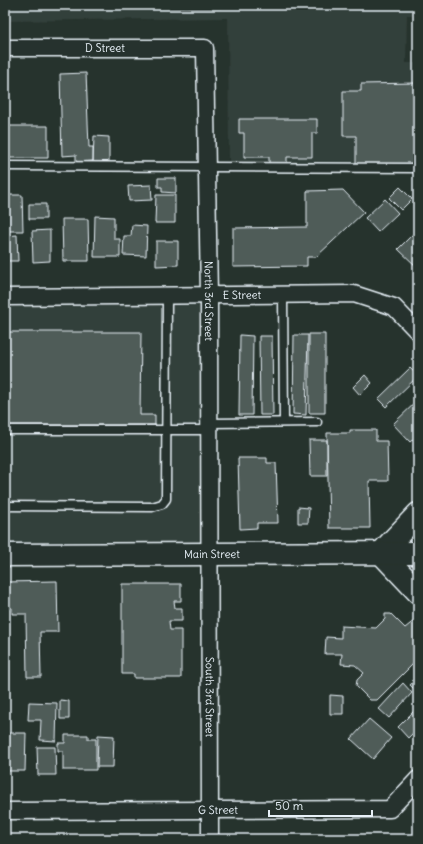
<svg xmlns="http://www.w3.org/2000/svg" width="423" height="844" viewBox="0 0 423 844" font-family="Delius,sans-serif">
	<rect width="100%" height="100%" fill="#26332d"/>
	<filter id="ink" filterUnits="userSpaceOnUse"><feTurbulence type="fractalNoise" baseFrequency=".025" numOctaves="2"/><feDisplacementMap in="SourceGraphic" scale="8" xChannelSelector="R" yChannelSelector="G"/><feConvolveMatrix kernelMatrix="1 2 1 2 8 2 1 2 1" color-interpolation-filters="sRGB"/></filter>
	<g filter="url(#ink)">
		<!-- built -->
		<path fill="#333f3a" d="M5,5H418V15H407L406,63H418V165H229L228,18L5,21Z
			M5,297H209V555H5Z"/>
		<!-- green -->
		<path fill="#3e4b47" stroke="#939ea0" d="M63,5H221V8H63Z"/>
		<!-- building -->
		<path fill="#505c59" stroke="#e8f1f8" d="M16,5H56V6H16Z
			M86,73L89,147H93V161L76,162V155L62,156L60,74Z
			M416,83V91H418V169H356V136H343V91H361V84Z
			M239,119H317V133H312V157H287V163H269V157H244V133H239Z
			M5,126H48V158H5Z
			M94,136L109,137V163H93Z
			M158,178H176V193L162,192V187H158Z
			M151,185L152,200L129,201L128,186Z
			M400,187L412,199L401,210L389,198Z
			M343,190L364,212L316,257H307V266L233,267V228L307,227V191Z
			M5,195H22L23,231H5Z
			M156,195H175V223H155Z
			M385,199L398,213L378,232L365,218Z
			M29,204H46V219H29Z
			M95,216L114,217V239H120V257H94Z
			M62,219H88L89,261H63Z
			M132,225L147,226L146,256L123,255L124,236H131Z
			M50,230V261L33,262L32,231Z
			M414,233L418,236L417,267L398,249Z
			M17,235L18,261H6L5,236Z
			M156,241H178V265L156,266Z
			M5,332H141L140,415H155V425H5Z
			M309,334H325V413H309Z
			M240,335L253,336L252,415H239Z
			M294,335H308L306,415L293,414Z
			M259,336H272L273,415H260Z
			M410,368L418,376L386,407L378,399Z
			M365,375L372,383L360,395L353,387Z
			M418,400V435L410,442L393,424Z
			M350,430H376V441H387L388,481H369L370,528H329L327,433H350Z
			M309,440H327V476H310Z
			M238,458H267V463H276L278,523H257V528L240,529Z
			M298,507L309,508L308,523H298Z
			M57,581L58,632H40L41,677H27L26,614H12V608H5V582Z
			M122,584H181V601H174L175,608H182V621H169L170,630H181V678H134V674H122Z
			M385,614H391L405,628L415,620L418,623V659L377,700H370L356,686L357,680L364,673L355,665L341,664L342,654H325L326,637L341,638V626L376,628L385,619Z
			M418,677V693L410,685Z
			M403,683L412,693L389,718L379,709Z
			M330,695L343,696V714H330Z
			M60,700L69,701V719H60Z
			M29,702L57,703L56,741L40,740L41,720H28Z
			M418,707V728L408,738L398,727Z
			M369,719L391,738L373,759L351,739Z
			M9,733H26L25,771H5V744H9Z
			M65,735H88V739H96V770H63V751H58V743H65Z
			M98,735L114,736L113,767H97Z
			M37,747H55L56,775H38Z"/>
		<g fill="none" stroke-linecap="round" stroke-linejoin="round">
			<defs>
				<path id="lane" d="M5,166L418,168
					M283,296L284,422
					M209,423L317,422
					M5,430H209
					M5,506L152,507L162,504L166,499L167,297"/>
				<g id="street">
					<path id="s1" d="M5,48H205L209,297L210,839"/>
					<path id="s2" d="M5,297L354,294L394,307L418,332"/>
					<path id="s3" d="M5,811L390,809L418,779"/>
				</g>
				<path id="secondary" d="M418,514L381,553L418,592"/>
				<g id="primary">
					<path id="s4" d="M5,555L418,553"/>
				</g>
			</defs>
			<!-- lane casing -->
			<use href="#lane" stroke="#e8f1f8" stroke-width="11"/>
			<!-- street casing -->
			<use href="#street" stroke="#e8f1f8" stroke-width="19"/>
			<!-- secondary casing -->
			<use href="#secondary" stroke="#e8f1f8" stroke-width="25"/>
			<!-- primary casing -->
			<use href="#primary" stroke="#e8f1f8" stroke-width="25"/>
			<!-- lane -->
			<use href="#lane" stroke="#26332d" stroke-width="8"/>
			<!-- street -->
			<use href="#street" stroke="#26332d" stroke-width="16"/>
			<!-- secondary -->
			<use href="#secondary" stroke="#26332d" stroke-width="22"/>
			<!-- primary -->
			<use href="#primary" stroke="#26332d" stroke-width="22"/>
		</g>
	</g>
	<g text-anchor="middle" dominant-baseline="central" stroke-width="3" stroke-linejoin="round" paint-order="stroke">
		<!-- street labels -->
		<g font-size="11" fill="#e8f1f8" stroke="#26332d">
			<text stroke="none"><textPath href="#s1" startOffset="100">D Street</textPath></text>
			<text stroke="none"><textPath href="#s2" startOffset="237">E Street</textPath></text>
			<text stroke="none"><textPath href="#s1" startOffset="453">North 3rd Street</textPath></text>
			<text stroke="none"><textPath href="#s4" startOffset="207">Main Street</textPath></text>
			<text stroke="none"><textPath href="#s1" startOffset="849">South 3rd Street</textPath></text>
			<text stroke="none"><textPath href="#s3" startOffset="213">G Street</textPath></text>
		</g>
	</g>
	<!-- margin -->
	<rect width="423" height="844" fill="none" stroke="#26332d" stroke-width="20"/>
	<rect x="10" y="10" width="403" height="824" fill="none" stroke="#e8f1f8" stroke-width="1.5" filter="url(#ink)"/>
	<!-- scale -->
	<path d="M269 810v6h103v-6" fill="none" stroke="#e8f1f8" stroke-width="2"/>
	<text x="275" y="810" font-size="12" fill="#e8f1f8" stroke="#26332d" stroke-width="3" paint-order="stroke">50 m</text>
</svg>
